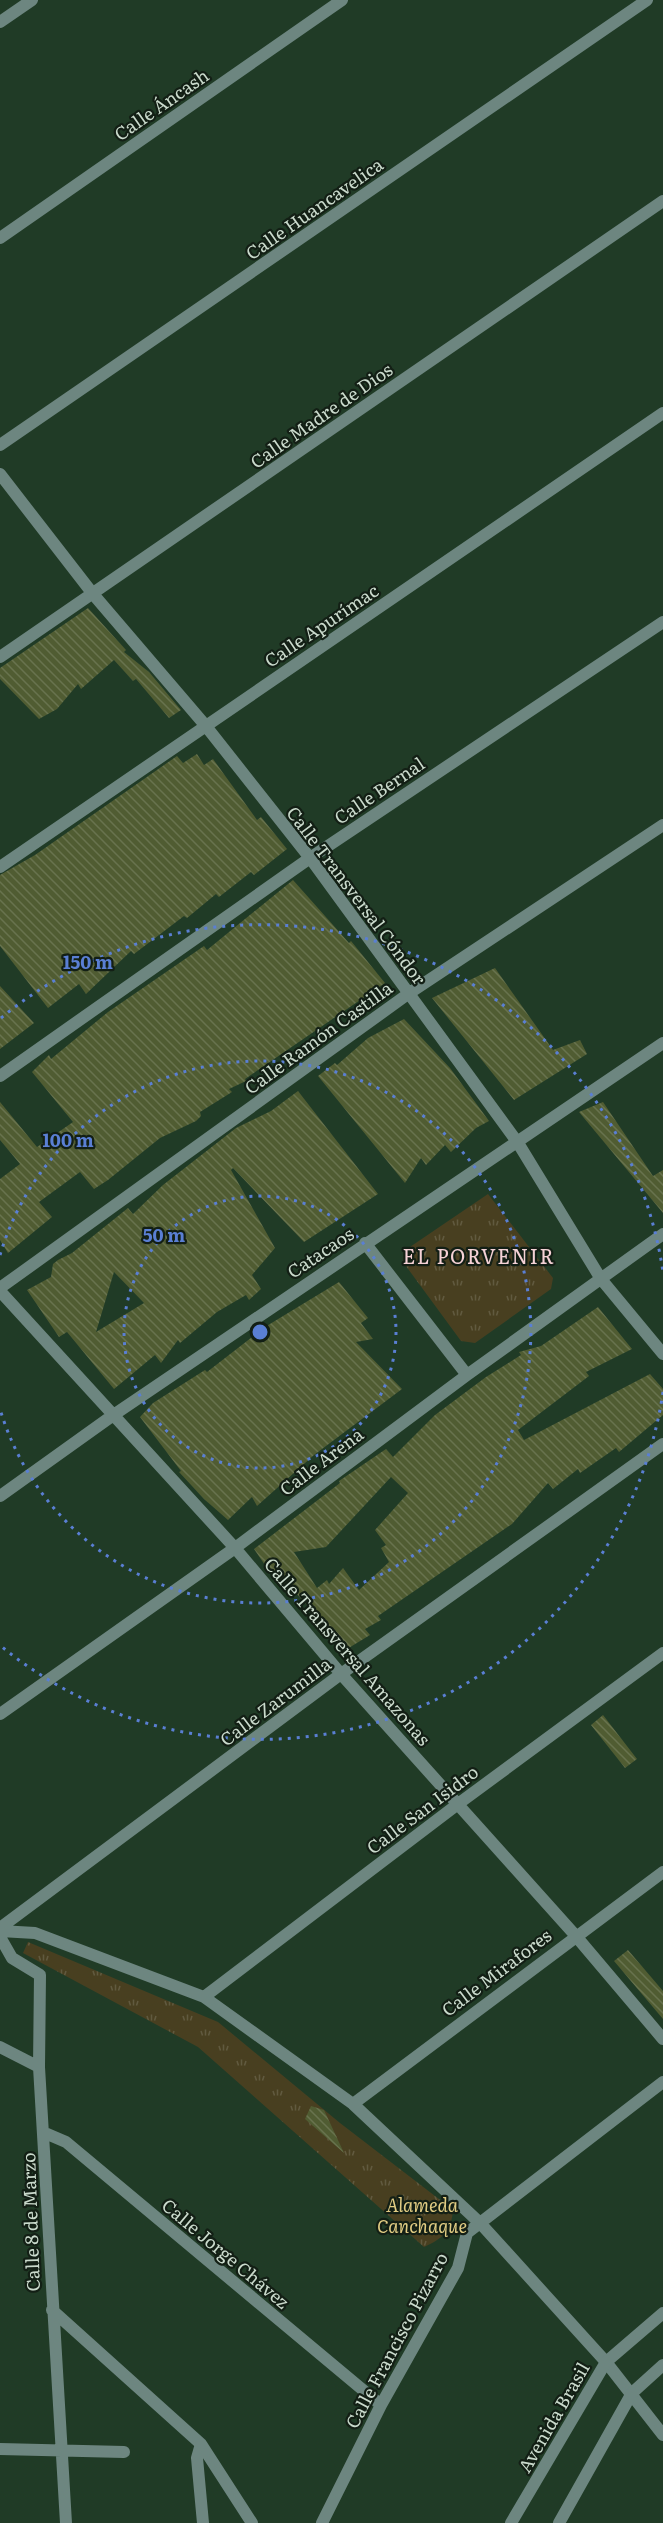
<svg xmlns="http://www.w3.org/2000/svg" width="663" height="2523" viewBox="0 0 663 2523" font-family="Literata,serif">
	<defs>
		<pattern id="grass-tufts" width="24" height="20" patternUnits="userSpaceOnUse" patternTransform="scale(1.5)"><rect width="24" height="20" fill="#483f20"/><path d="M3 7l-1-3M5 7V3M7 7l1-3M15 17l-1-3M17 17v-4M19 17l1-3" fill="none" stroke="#615a3f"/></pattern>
		<pattern id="building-back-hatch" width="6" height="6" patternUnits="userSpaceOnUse" patternTransform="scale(1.5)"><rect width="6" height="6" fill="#505c32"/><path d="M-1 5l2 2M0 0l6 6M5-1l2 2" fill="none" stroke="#68734e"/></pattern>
	</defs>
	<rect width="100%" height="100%" fill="#203b26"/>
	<!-- grass -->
	<path fill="url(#grass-tufts)" d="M488,1194L553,1278L551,1289L475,1343L461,1341L403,1262L404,1251Z
		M28,1942L218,2022L340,2123L448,2206L453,2212C450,2232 442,2239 424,2247L198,2047L23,1953Z"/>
	<!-- building -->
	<path fill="url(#building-back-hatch)" fill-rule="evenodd" d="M88,608L126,650L124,652L149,672L181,710L169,718L136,679L133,681L114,660L81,689L78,684L57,709L39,719L0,679V668Z
		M197,754L204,765L213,759L257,820L261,817L287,849L254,875L251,872L219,897L216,894L187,918L184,916L134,954L131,951L86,994L79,984L48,1008L0,946V875L35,855L177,756L183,763Z
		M293,880L349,943L351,941L385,983L245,1079L246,1081L229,1089L232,1092L200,1112L201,1116L196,1121L160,1138L108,1180L94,1189L80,1172L39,1202L52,1217L8,1253L0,1240V1179L20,1164L0,1140V1102L37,1147L73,1122L32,1072L49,1055L51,1059L108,1012L204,946L207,950Z
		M495,968L553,1050L580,1040L587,1054L514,1100L432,998Z
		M0,986L34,1023L0,1049Z
		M404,1019L450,1068L489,1121L476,1128L451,1152L445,1145L426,1165L421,1158L405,1183L318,1076L335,1063L337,1065L368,1038Z
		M298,1091L378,1194L304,1242L233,1168L231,1170L275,1248L252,1275L261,1289L249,1300L246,1295L217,1312L180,1343L178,1340L161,1363L155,1355L114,1389L67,1332L59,1337L27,1290L51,1277L53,1264L58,1260L72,1253L128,1208L133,1214L163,1185L236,1128L271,1111ZM114,1272L144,1303L96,1332Z
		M603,1102L653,1176L663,1170V1213L579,1112Z
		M339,1282L368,1318L361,1323L373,1339L356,1342L402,1389L314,1455L257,1506L252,1497L228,1520L204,1499L179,1472L181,1471L140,1417L153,1403L205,1370L207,1372L265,1327Z
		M598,1307L632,1349L586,1372L589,1376L518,1430L524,1440L650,1374L663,1389V1415L619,1452L616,1448L580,1473L578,1469L553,1489L548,1483L512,1524L378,1616L381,1620L365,1629L370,1635L347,1649L295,1592L292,1594L267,1568L254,1549L340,1483L339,1481L386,1449L393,1457L435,1415L486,1377L521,1355L519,1352L541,1346ZM391,1477L408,1493L375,1530L386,1545L381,1548L389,1562L359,1590L343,1568L329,1584L327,1580L317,1588L294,1552L326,1547Z
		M603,1715L637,1759L625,1768L591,1725Z
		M628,1950L663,1991V2019L614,1961Z
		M311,2106L324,2110L344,2153L305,2119Z"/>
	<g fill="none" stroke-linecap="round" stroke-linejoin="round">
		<!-- minor -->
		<path stroke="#6d8680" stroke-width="12" d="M0,22L32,0
			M0,238L342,0
			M0,445L647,0
			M0,474L93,594L205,725L310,858L518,1143L601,1279L663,1354
			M0,657L663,201
			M0,867L663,413
			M0,1076L310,858L663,622
			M365,1243L467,1375
			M0,1288L408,994L663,825
			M0,1291L235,1548L341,1674L575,1935L663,2039
			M0,1496L112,1416L663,1043
			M0,1714L235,1548L467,1375L663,1234
			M0,1928L341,1674L663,1444
			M0,1931L35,1933L204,1997L353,2104L481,2224L606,2362L663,2435
			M0,1937L12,1958L40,1975L39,2067L66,2523
			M204,1997L458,1804L663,1653
			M0,2047L39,2067
			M353,2104L663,1872
			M45,2133L66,2142L381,2405
			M52,2310L201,2444L252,2523
			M201,2444L197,2458L203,2523
			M0,2449L124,2452
			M322,2523L381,2405L458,2268L467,2233L663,2082"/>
		<!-- tertiary -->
		<path stroke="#6d8680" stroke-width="12" d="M511,2523L606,2362L663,2313
			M559,2523L632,2393L663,2365"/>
	</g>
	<!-- distance rings -->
	<g fill="none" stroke="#5a7fd4" stroke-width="3" stroke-dasharray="3 6">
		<circle cx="260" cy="1332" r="136"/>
		<path d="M0 1255A271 271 0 1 1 0 1409"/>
		<path d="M663 1392A407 407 0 0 1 1 1646M1 1018A407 407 0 0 1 663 1272"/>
	</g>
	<g text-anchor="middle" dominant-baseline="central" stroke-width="4.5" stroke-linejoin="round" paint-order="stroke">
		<!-- street labels -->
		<g font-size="18" fill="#cadacc" stroke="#131f15">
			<text transform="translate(161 104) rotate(-35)">Calle Áncash</text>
			<text transform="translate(314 208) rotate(-35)">Calle Huancavelica</text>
			<text transform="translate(321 415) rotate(-35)">Calle Madre de Dios</text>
			<text transform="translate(321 625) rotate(-34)">Calle Apurímac</text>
			<text transform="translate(379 790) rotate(-34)">Calle Bernal</text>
			<text transform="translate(357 895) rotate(53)">Calle Transversal Cóndor</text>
			<text transform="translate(318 1037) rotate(-36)">Calle Ramón Castilla</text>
			<text transform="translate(320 1252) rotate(-34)">Catacaos</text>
			<text transform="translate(321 1461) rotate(-37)">Calle Arena</text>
			<text transform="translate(348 1651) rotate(49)">Calle Transversal Amazonas</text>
			<text transform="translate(275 1701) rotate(-37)">Calle Zarumilla</text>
			<text transform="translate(422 1809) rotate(-37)">Calle San Isidro</text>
			<text transform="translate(496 1972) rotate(-37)">Calle Mirafores</text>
			<text transform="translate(30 2222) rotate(-92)">Calle 8 de Marzo</text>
			<text transform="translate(226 2253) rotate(40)">Calle Jorge Chávez</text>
			<text transform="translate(396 2340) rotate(-62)">Calle Francisco Pizarro</text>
			<text transform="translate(553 2417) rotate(-60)">Avenida Brasil</text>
		</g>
		<!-- park labels -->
		<g font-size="18" font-style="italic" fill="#e1cc83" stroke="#131f15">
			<text x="422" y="2204">Alameda<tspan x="422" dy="21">Canchaque</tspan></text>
		</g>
		<!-- neighbourhood labels -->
		<g font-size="20" letter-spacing="1.5" fill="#f5d2d6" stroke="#131f15">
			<text x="479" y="1255">EL PORVENIR</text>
		</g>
	</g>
	<circle cx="260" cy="1332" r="9" fill="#5a7fd4" stroke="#131f15" stroke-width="3"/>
	<g font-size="18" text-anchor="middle" font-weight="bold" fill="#5a7fd4" stroke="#131f15" stroke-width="4.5" stroke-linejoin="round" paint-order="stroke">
		<text x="88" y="969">150 m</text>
		<text x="68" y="1147">100 m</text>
		<text x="164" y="1242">50 m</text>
	</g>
</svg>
